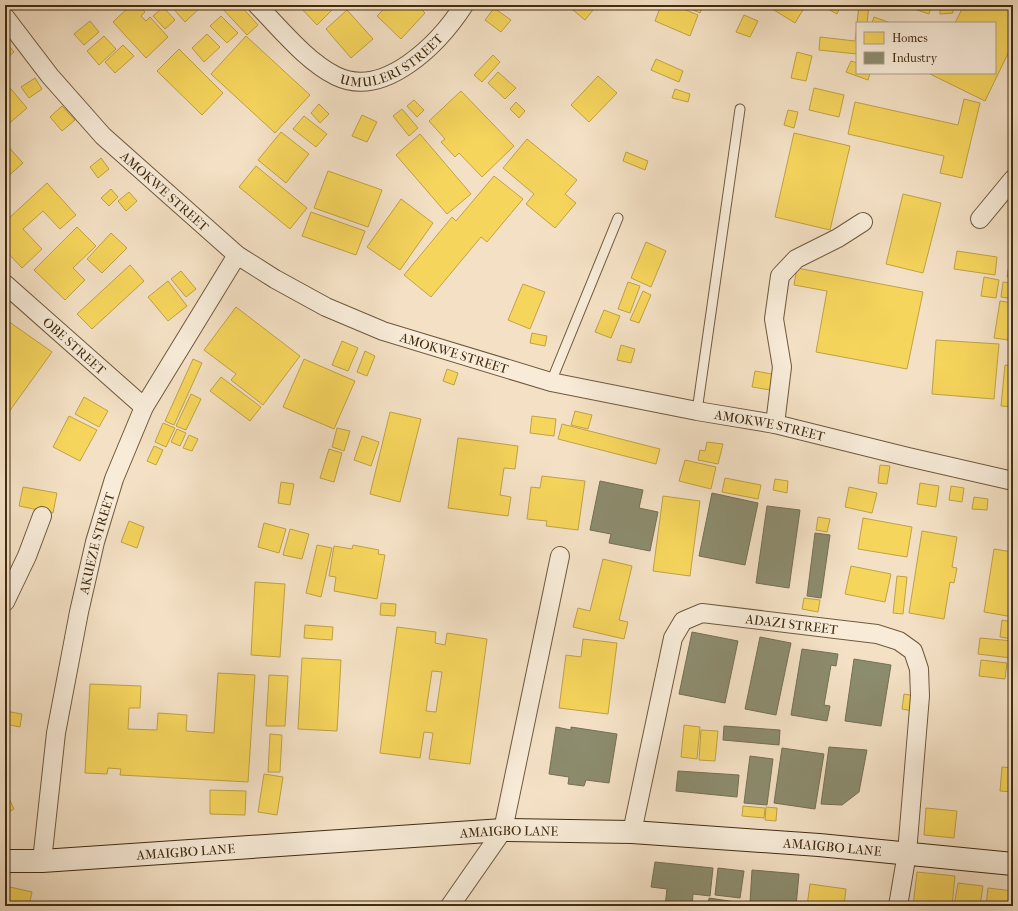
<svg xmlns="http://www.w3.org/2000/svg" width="1018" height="911" viewBox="0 0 1018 911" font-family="'IM FELL French Canon',serif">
	<rect width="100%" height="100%" fill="#f4e1c5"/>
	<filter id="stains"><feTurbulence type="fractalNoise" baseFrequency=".005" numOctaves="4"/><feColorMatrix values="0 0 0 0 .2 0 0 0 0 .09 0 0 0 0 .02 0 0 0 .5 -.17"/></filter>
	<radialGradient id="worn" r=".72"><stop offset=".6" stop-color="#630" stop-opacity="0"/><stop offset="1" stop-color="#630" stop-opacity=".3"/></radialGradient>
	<!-- homes -->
	<path fill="#f6d55c" stroke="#c0a245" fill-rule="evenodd" d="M131,5H138L145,12L141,16L146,21L150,17L168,37L146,58L113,22Z
		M170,5H203L185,22Z
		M221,5H240L258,25L247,35L220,6Z
		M298,5H337L317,25Z
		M388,5H417L425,13L401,39L377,16Z
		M567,5H587L593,10L585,20Z
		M661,5H674L698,15L690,36L655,21Z
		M682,5H703L700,13Z
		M766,5H806L795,23Z
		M828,5H841L837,14L826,8Z
		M859,5H869L867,23H857Z
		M902,5H932L929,14Z
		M940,5H953V13L940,14Z
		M964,5H1013V43L985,101L930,74L931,73H995V23H955Z
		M163,7L175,20L165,29L153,16Z
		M494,8L511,20L501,32L485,20Z
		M347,10L373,39L351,58L326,29Z
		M744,15L758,21L750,37L736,32Z
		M221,16L238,33L227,43L210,26Z
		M874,17L891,23H872Z
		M90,21L99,32L84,45L74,34Z
		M857,26V54L819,50L820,37L855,41Z
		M207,34L220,47L204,62L192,48Z
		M104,36L116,49L99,65L87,51Z
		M246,36L310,95L275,133L211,74Z
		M5,41L14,52L5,60Z
		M123,45L134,56L115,73L105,62Z
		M179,49L223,93L202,115L157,71Z
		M797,52L812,56L806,81L791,78Z
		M493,55L500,62L482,82L474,75Z
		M656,59L683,71L679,82L651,70Z
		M851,61L857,63V73H870L868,80L846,72Z
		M498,72L516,88L505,99L488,83Z
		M598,76L617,93L589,122L571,105Z
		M35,78L42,89L29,98L21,87Z
		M5,82L27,108L5,127Z
		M814,88L844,95L839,117L809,110Z
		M675,89L690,94L688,102L672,98Z
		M461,91L514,146L482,177L459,153L455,157L441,142L445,139L429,121Z
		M964,99L980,103L962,178L940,173L944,156L848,134L855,102L958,125Z
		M414,100L424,110L417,117L407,106Z
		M516,102L525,111L519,118L510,109Z
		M319,104L329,114L320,123L311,113Z
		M62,106L75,120L62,131L50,117Z
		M402,109L418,128L409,136L393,116Z
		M788,110L798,112L794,128L784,125Z
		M362,115L377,122L367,142L352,136Z
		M304,116L327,134L316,147L293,129Z
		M281,132L309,154L286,183L258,160Z
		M794,133L850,146L830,230L775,217Z
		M420,134L471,194L447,214L396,155Z
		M527,139L577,180L565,194L576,203L555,228L526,204L534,194L503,168Z
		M5,143L23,163L5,179Z
		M626,152L648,161L645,170L623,161Z
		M101,158L109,169L98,178L90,167Z
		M256,166L307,208L290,229L239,187Z
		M328,171L382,190L368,227L314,208Z
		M494,176L523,199L487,242L481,237L431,297L404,275L452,217L456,221Z
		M47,183L76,215L60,229L43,211L23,229L42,249L22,268L5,250V216L8,219Z
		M111,189L118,197L109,206L101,198Z
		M129,192L137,201L126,211L118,201Z
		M903,194L941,203L923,273L886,264Z
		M401,199L433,223L400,270L367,247Z
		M311,212L365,231L356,255L302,236Z
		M77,227L96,246L73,268L85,280L65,300L34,270Z
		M111,233L127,248L102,273L87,259Z
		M646,242L666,251L651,287L631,278Z
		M957,251L997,257L995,275L954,269Z
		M1010,259H1013V277H1007Z
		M130,265L144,281L92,329L77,314Z
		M797,268L923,292L907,369L816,352L827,291L794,285Z
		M181,271L196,289L186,297L171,279Z
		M984,277L999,280L996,298L981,296Z
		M168,281L187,306L168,321L148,297Z
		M628,282L640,286L630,313L618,309Z
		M1003,282L1013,283V299L1001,297Z
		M523,284L545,292L530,329L508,320Z
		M643,291L651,295L639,323L630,320Z
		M1000,301L1013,303L1008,340L994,338Z
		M236,307L300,356L263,405L231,380L236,374L204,350Z
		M604,310L620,316L611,338L595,332Z
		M8,321L52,352L6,416L5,415V360L7,357L5,355V326Z
		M532,333L547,336L545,346L530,343Z
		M936,340L999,344L994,399L932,394Z
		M342,341L358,348L348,371L332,365Z
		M621,345L635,349L631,363L617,360Z
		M365,351L375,356L367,376L357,372Z
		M193,359L202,363L174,425L165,421Z
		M304,359L355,381L334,429L283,407Z
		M1005,365L1013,366V407L1001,406Z
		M447,369L458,373L454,385L443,381Z
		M755,371L772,374L770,390L752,387Z
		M221,377L261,407L250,421L210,391Z
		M191,394L201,399L186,430L176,426Z
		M84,397L108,411L99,427L75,414Z
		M575,411L592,415L588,429L571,425Z
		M390,412L421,419L400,502L370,494Z
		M69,416L97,430L80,461L53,447Z
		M532,416L556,419L554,436L530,433Z
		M163,423L175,428L166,447L155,442Z
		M562,424L660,449L656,464L558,439Z
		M337,428L350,431L344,451L332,447Z
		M177,429L186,433L180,446L171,442Z
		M189,435L198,439L192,451L183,448Z
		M362,436L379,442L371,466L354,460Z
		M458,438L518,446L515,469L504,468L500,495L511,497L508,516L448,508Z
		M707,442L723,444L718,464L698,460L700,450L705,451Z
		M154,446L163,450L156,465L147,461Z
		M329,449L342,453L334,482L320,478Z
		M685,460L716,467L711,489L679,481Z
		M880,465L890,466L887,484L878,483Z
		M542,476L585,481L578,530L546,526L547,521L527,519L531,487L540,488Z
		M725,478L761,485L758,499L722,492Z
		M775,479L788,481L787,493L773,490Z
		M281,482L294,484L290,505L278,503Z
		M920,483L939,486L936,507L917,504Z
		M951,486L964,488L962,502L949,500Z
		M23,487L57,493L53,513L19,506Z
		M849,487L877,493L872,513L845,507Z
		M663,496L700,501L690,576L653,571Z
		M974,497L988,499L987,510L972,509Z
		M818,517L830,519L827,532L816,530Z
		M863,518L912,527L907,557L858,549Z
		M129,521L144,527L137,548L121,542Z
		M264,523L286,529L279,553L258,547Z
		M290,529L309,534L302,559L283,555Z
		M922,531L957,537L952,567L957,568L954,583L950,582L944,619L909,613Z
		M317,545L332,548L321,597L306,593Z
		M353,545L379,550L378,554L385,555L377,599L334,591L336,577L329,576L334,546L352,549Z
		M994,549L1013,552V617L984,612Z
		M603,559L632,566L619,620L628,622L624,639L573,627L578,608L590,611Z
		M851,566L891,574L885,602L845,594Z
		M897,576L907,577L903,614L893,613Z
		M255,582L285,584L280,657L251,655Z
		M804,598L820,600L818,612L802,609Z
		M381,603L396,604L395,616L380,615Z
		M1002,620L1013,622L1012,639L1000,637Z
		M305,625L333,627L332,640L304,638Z
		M397,627L436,632L435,643L445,645L447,633L487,639L470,764L429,759L433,733L424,732L420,758L380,753ZM432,671L442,672L436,712L426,711Z
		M980,638L1013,641L1011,658L978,654Z
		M583,639L617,643L608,714L559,708L566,655L581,657Z
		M302,658L341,660L337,731L298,729Z
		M981,660L1007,663L1005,679L979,676Z
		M218,673L255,675L248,782L120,775L121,769L108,768L107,774L85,773L90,684L141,686L140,708H129L128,729L157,730L158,713L187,715L186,731L214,733Z
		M269,675L288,676L285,726H266Z
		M904,694L916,696L913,711L902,709Z
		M5,711L22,714L20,727L5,724Z
		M684,725L700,727L697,759L681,757Z
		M5,730H10L7,752H5Z
		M701,730L718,731L715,761L699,760Z
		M270,734L282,735L280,772H268Z
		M1002,767L1013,768V792L1000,791Z
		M264,774L283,777L277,815L258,812Z
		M210,790L246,791L245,815L210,814Z
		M6,792L14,809L5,814V793Z
		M743,806L765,808L764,818L742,816Z
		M766,807L777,808L776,821L765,820Z
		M926,808L957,811L954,838L924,835Z
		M1011,817H1013V828L1009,827Z
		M917,872L955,876L952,906H913Z
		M958,883L983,886L980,906H954Z
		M810,884L846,889L844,906H807Z
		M10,887L32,892L29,906H6Z
		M988,888L1013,891L1012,906H986Z"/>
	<!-- industry -->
	<path fill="#8c8c6e" stroke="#766f52" d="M600,481L643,490L639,508L658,512L650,551L609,543L611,534L590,530Z
		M712,493L758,503L745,565L699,556Z
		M767,506L800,510L789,588L756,583Z
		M815,533L830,535L821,598L807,596Z
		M692,632L738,641L725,703L679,694Z
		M760,637L791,643L776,715L745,709Z
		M802,649L838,654L836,666L831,665L824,705L830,706L827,721L791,715Z
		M854,659L891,665L881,726L845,721Z
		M724,726L780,730L779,745L723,740Z
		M556,727L571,730V727L617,734L609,783L586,780L584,786L568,784L569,777L549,774Z
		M829,747L867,750L859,792L842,805L821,804Z
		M782,748L824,754L815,809L774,803Z
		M750,756L773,759L767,805L744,803Z
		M678,771L739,775L737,797L676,791Z
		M655,862L713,868L710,896L693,894L692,906H665L667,889L651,887Z
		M718,868L744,871L740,898L715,895Z
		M752,870L799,874L796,906H758L750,902Z
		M709,898L743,903L742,906H708Z"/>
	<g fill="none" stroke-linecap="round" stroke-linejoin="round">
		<defs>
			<path id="lane" d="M551,382L618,218
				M697,411L740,109"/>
			<g id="street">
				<path id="s1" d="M257,5C281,29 306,61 336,76C385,100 440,42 464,5"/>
				<path id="s2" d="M5,17L50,76L103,136L237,255L275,279L326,307L383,331L551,382L697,411L775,424L908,457L1013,481"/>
				<path d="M980,219L1013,179"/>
				<path id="s3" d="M5,284L144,407"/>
				<path d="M775,424L782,367L774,319L780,276L796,259L838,238L863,222"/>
				<path d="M5,602L27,556L42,516"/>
				<path id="s4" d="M632,832L673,638L683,621L702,613L877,634L899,641L913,651L919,669L920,696L907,853L898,906"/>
				<path id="s5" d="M42,861L56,733L79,612L95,542L114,479L144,407L237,255"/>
				<path d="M450,906L503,830L560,556"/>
			</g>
			<g id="secondary">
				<path id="s6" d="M5,861H42L503,830L632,832L819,845L1013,864"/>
			</g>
		</defs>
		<!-- lane casing -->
		<use href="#lane" stroke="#6f593d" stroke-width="11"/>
		<!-- street casing -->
		<use href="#street" stroke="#6f593d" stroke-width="20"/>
		<!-- secondary casing -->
		<use href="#secondary" stroke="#432c10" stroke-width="24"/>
		<!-- lane -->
		<use href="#lane" stroke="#f8ecd9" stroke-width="9"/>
		<!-- street -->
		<use href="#street" stroke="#f8ecd9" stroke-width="18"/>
		<!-- secondary -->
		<use href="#secondary" stroke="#f8ecd9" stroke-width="22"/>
	</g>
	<g text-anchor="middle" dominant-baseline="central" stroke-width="4" stroke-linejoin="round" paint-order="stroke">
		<!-- street labels -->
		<g font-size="13" fill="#432c10" stroke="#f8ecd9">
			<text stroke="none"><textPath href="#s1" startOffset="169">UMULERI STREET</textPath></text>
			<text stroke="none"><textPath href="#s2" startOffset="237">AMOKWE STREET</textPath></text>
			<text stroke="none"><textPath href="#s3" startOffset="93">OBE STREET</textPath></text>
			<text stroke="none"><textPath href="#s2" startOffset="573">AMOKWE STREET</textPath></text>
			<text stroke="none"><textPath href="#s2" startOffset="897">AMOKWE STREET</textPath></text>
			<text stroke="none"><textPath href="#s5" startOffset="323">AKUEZE STREET</textPath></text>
			<text stroke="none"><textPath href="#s4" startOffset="329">ADAZI STREET</textPath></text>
			<text stroke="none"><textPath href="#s6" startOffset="505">AMAIGBO LANE</textPath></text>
			<text stroke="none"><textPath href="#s6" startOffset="829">AMAIGBO LANE</textPath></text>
			<text stroke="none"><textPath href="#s6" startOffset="181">AMAIGBO LANE</textPath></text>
		</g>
	</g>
	<!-- margin -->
	<rect width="1018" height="911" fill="none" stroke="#f4e1c5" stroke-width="20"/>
	<rect x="6" y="6" width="1006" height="899" fill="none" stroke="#432c10" stroke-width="2"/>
	<rect x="10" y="10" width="998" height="891" fill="none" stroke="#432c10"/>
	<!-- legend -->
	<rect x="856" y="22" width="140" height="52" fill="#f8ecd9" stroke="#b09f89"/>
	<rect x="864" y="32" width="20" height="12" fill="#f6d55c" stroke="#b09f89"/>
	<text x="892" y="42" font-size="12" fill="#432c10">Homes</text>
	<rect x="864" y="52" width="20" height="12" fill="#8c8c6e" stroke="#b09f89"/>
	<text x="892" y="62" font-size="12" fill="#432c10">Industry</text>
	<rect width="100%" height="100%" filter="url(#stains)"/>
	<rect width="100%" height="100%" fill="url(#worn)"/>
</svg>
